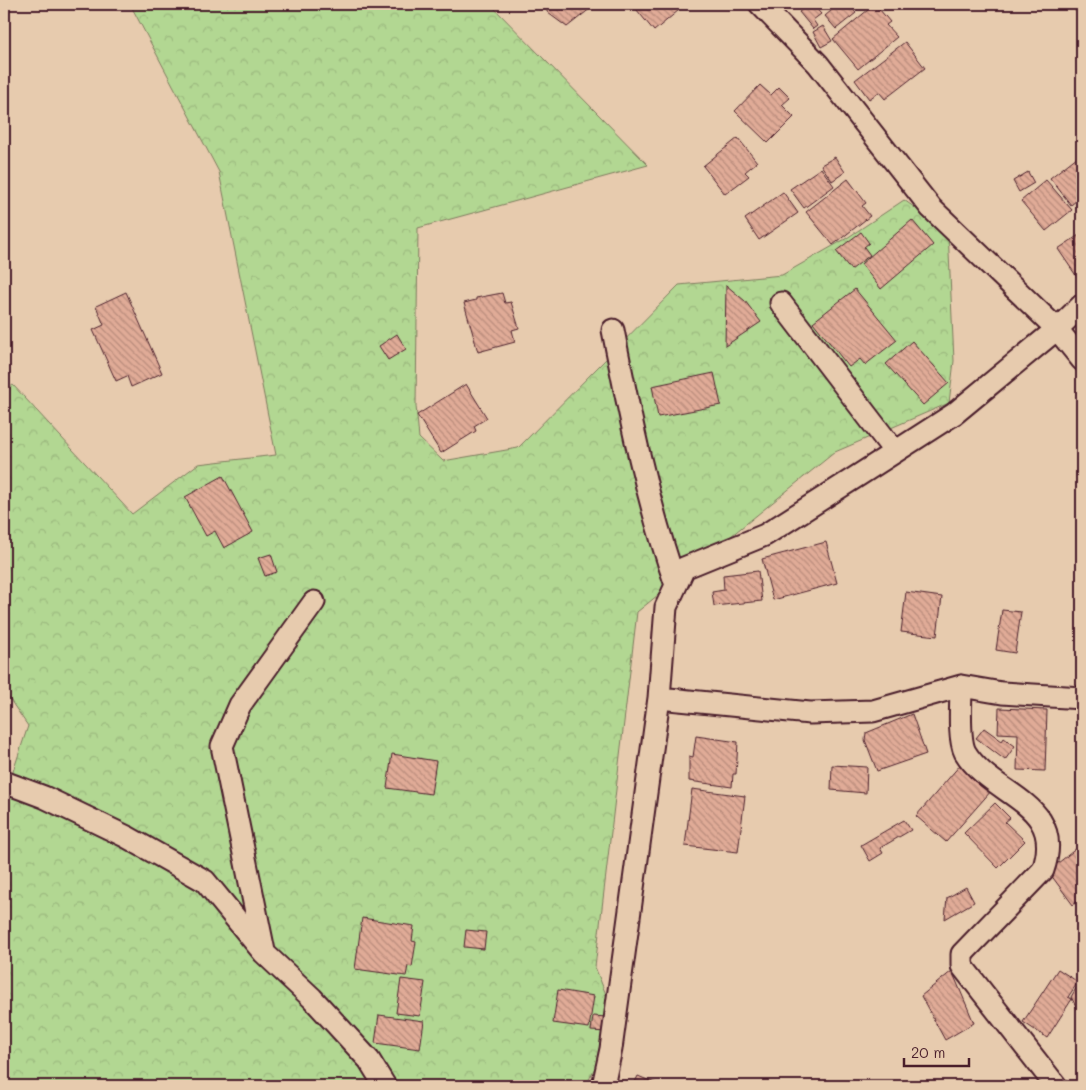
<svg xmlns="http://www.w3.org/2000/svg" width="1086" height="1090" viewBox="0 0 1086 1090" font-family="Mali,sans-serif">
	<defs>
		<pattern id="forest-crowns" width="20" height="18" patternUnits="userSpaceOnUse" patternTransform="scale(1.25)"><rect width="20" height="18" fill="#b2d792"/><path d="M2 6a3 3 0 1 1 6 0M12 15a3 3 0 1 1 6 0" fill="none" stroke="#9bb87e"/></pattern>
		<pattern id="building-back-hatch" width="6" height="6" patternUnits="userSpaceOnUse" patternTransform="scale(1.25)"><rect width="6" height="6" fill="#e0ab97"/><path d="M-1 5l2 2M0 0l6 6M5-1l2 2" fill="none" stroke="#b88b7b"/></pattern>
	</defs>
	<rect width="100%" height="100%" fill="#e7cbae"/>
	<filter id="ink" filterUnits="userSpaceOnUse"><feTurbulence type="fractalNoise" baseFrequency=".02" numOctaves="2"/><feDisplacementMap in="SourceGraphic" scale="10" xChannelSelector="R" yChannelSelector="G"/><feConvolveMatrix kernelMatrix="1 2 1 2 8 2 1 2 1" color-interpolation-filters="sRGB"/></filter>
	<g filter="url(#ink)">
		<!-- forest -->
		<path fill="url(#forest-crowns)" stroke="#7e7b5e" d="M130,4H490L648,165L418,228L416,406L419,438L443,461L518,448L679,285L782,275L847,238L904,200L948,231L954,361L949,403L835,452L637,612L595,967L617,1022L586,1086H4V799L28,726L4,691V391L13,385L132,514L198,464L276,455L219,172Z"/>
		<!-- building -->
		<path fill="url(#building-back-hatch)" stroke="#4a1f2b" d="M543,4H596L567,27L548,13Z
			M632,4H674L679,10L654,31Z
			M809,4H812L821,14L813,20L817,26L813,29L799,12Z
			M839,4H848L856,13L836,29L825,16Z
			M875,4L890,22L886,25L897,37L858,69L833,39Z
			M1070,4H1082V9L1077,13Z
			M823,26L832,41L821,47L813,32Z
			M905,42L925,68L885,99L879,92L869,99L855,80Z
			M760,85L771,95L779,87L790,98L782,105L794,117L768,143L735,111Z
			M738,138L757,162L745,172L749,176L725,194L703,166Z
			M1082,153V196L1071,205L1050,178Z
			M835,157L845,172L832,181L821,165Z
			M821,168L834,186L804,208L790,189Z
			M1028,172L1034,183L1019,192L1013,181Z
			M848,179L866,203L862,206L870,216L833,245L806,212Z
			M1046,180L1072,210L1046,231L1021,201Z
			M783,192L798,213L759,240L745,219Z
			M912,220L933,245L881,289L861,264Z
			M861,232L869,243L864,247L870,255L851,270L836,251Z
			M1082,233V273L1077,277L1058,249Z
			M726,285L745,301L761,322L725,346Z
			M855,289L897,340L865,365L860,359L849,367L813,322Z
			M126,292L162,373L131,387L127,376L116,381L93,330L104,325L96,306Z
			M502,293L505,303L511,302L519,328L512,330L515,342L478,352L464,303L476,300V298Z
			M397,334L406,349L388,360L379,346Z
			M912,341L949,383L923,405L886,364Z
			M714,373L721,405L658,417L652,386Z
			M466,384L487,418L474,426L476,431L441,453L417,415Z
			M223,476L253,532L224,548L215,531L206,536L185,497Z
			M826,542L837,583L773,600L762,559Z
			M271,554L277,572L265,576L258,558Z
			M758,571L762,601L714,606L712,592L724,590L723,575Z
			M906,592L942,597L937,636L901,632Z
			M1002,610L1021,612L1015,653L996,650Z
			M999,708L1047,710L1045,771L1017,770L1018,734L998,733Z
			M912,714L926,754L877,771L865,740L866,733Z
			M984,728L1002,741L1004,738L1015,746L1005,760L976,738Z
			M696,736L738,742L736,774H733L732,787L689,781V756L693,757Z
			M392,754L436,761L431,794L387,788Z
			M961,764L992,790L946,842L916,816Z
			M832,765L867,767L866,793L831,790Z
			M692,789L745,796L738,852L685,846Z
			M995,803L1010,818L1005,822L1025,841L998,868L964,833Z
			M904,820L911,830L880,848L883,853L870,861L861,845Z
			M1082,844V898L1073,905L1048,871Z
			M966,887L974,902L945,919L947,898Z
			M362,918L414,926L412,941L416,942L412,967L408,966L406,976L355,969Z
			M466,930L486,932L484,949L464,947Z
			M1058,969L1078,982L1068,997L1072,999L1047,1038L1023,1022Z
			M952,971L974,1023L945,1040L921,996Z
			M401,979L425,982L420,1016L396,1013Z
			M1078,985L1082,990V1017L1071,997Z
			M558,990L594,996L589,1028L553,1023Z
			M379,1015L424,1021L420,1049L375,1043Z
			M593,1016L607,1017L606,1032L591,1031Z
			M638,1076L662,1086H633Z"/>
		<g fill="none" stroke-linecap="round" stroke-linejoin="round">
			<defs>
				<path id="street" d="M781,303L895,452
					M1082,305L1057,329L1082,360
					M613,330C630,417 647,501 676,585
					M961,686C961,703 958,738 965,752C992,797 1067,802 1043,870L962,954V966L1056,1086
					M659,698L810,713L873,711L961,686L1002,693L1082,698
					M4,782L44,797L127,837L205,881L264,953L312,998L369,1060L385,1086
					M264,951L222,746L240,705L314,602
					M603,1086L611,1049L659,698L666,607L684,568L765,535L856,477L954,414L1057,329L931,208L818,64L760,4"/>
			</defs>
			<!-- street casing -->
			<use href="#street" stroke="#4a1f2b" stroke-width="25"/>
			<!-- street -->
			<use href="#street" stroke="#e7cbae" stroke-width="21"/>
		</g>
	</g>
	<!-- margin -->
	<rect width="1086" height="1090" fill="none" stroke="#e7cbae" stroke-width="20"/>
	<rect x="10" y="10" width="1066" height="1070" fill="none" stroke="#4a1f2b" stroke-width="2" filter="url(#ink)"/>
	<!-- scale -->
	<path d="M904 1058v8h65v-8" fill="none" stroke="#4a1f2b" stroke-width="2.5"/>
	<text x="911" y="1058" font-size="15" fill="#4a1f2b" stroke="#e7cbae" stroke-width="4" paint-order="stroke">20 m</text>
</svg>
